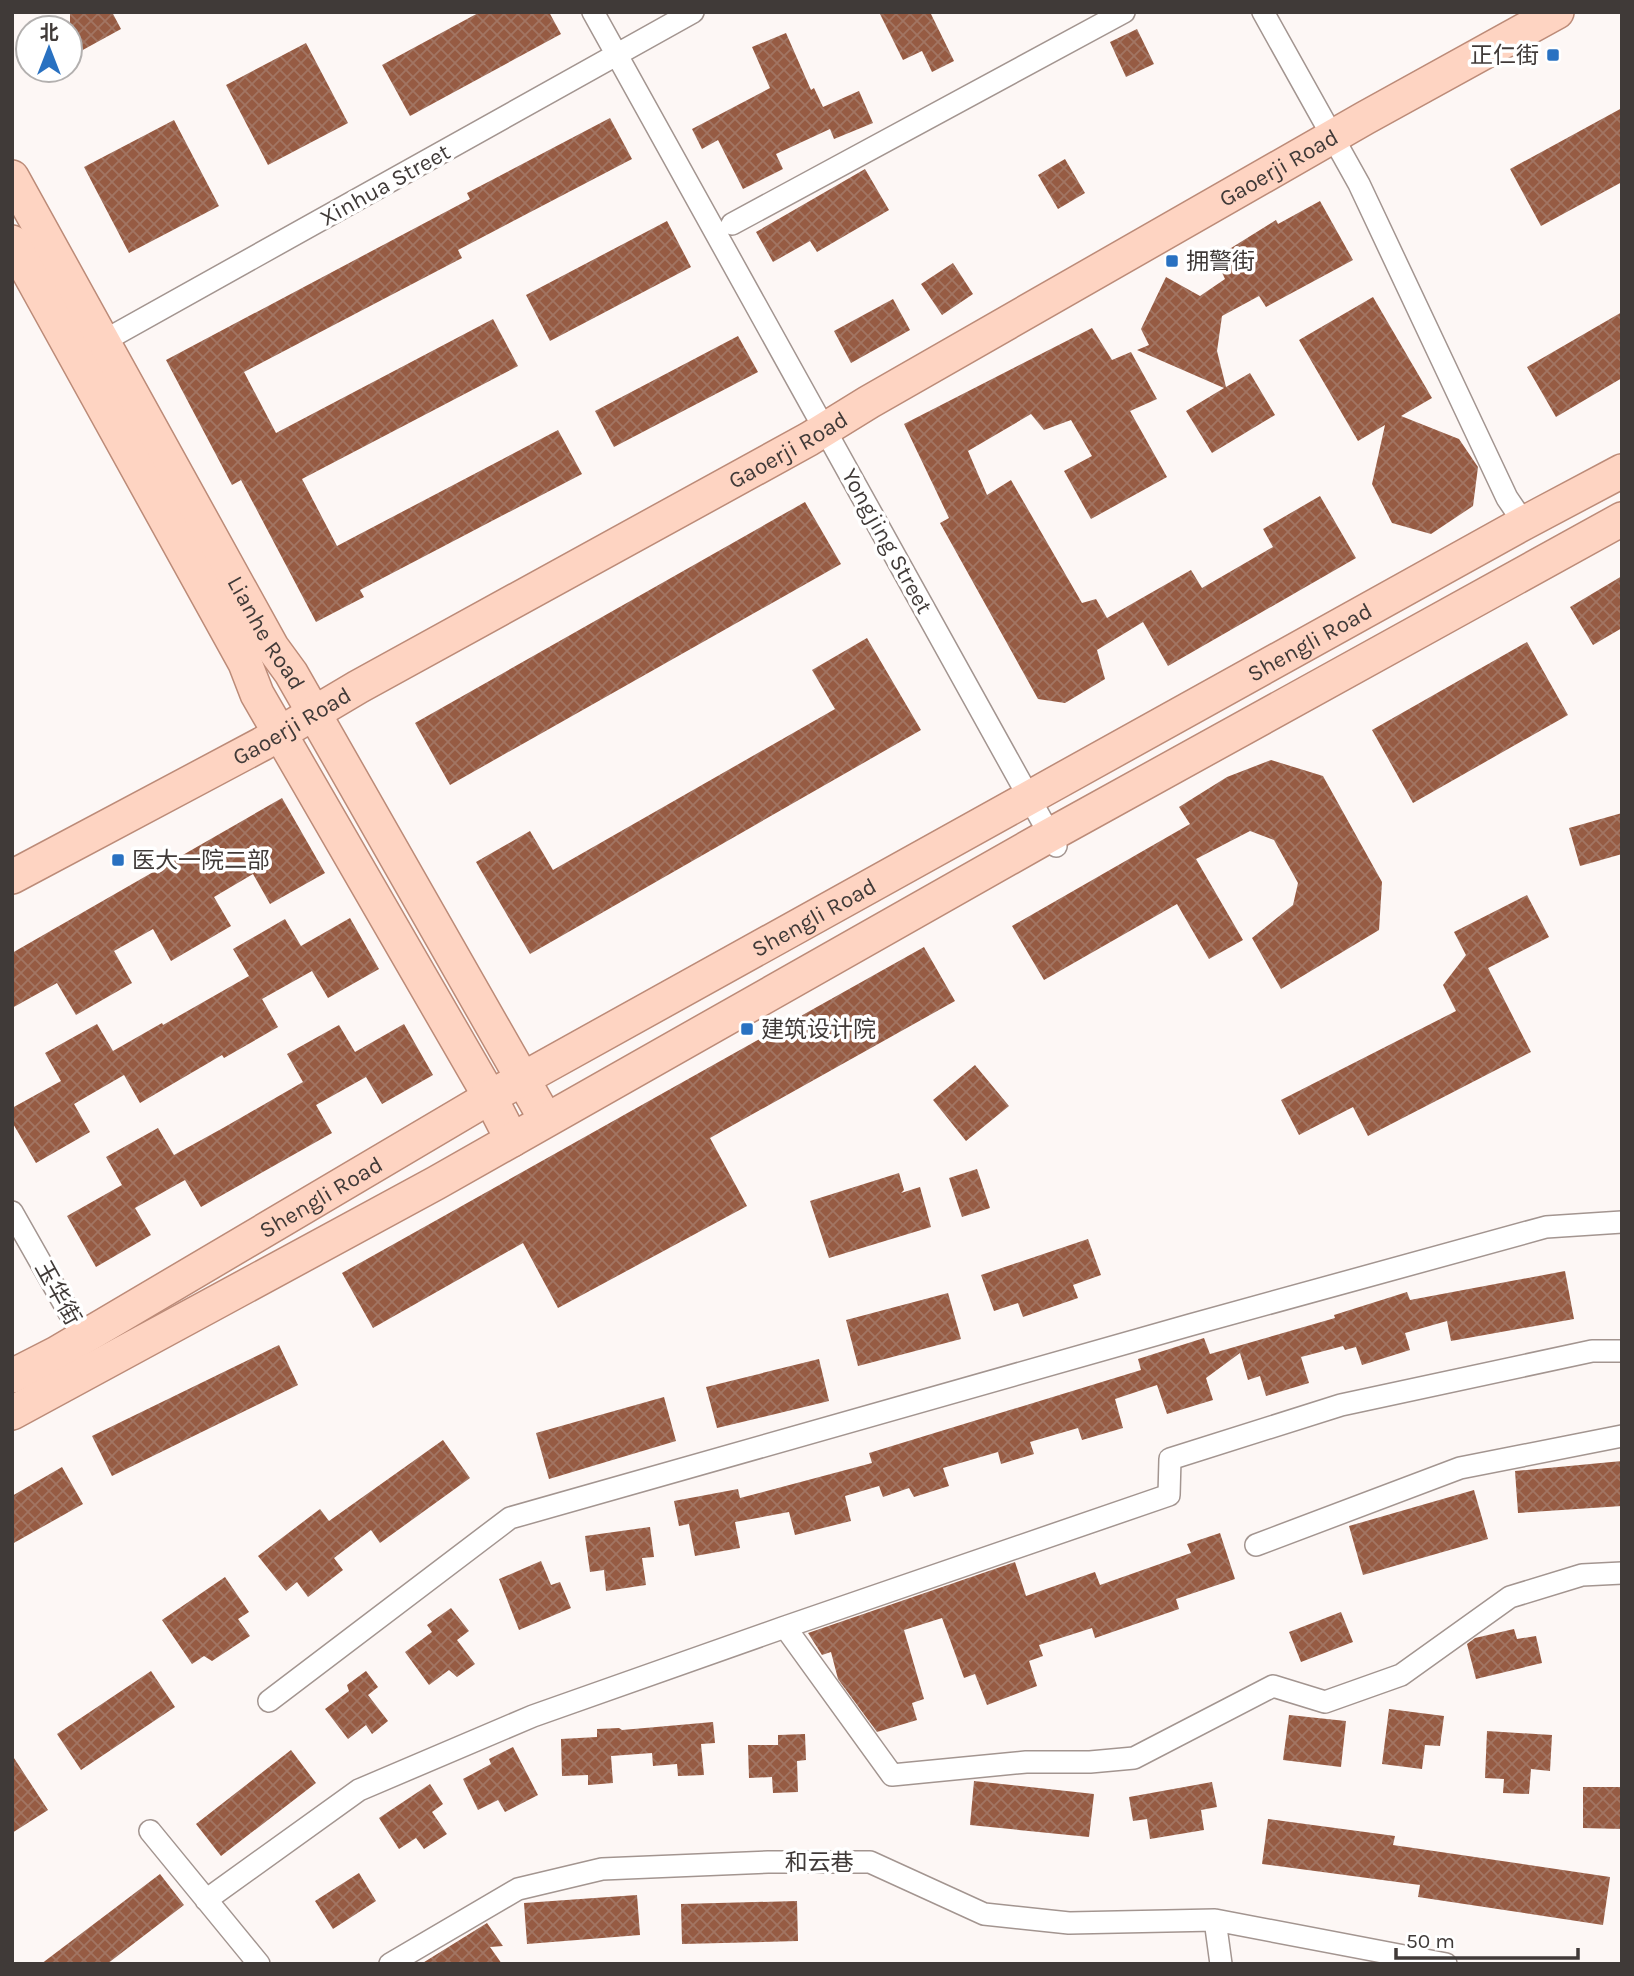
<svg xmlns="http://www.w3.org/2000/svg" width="1634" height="1976" viewBox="0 0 1634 1976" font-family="Karla,'Noto Sans SC',sans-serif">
	<defs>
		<pattern id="building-cross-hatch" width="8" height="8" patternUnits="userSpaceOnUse" patternTransform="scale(1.75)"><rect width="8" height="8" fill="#965b43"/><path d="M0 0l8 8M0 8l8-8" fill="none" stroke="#a27563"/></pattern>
	</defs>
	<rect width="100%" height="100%" fill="#fdf7f5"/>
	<!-- building -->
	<path fill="url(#building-cross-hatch)" d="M70,12H112L121,29L70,57Z
		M480,12H549L561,34L410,116L382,65Z
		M879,12H930L954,61L932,72L922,51L903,60Z
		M1137,29L1154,64L1126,77L1110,42Z
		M786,33L811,90L814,88L823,107L859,91L873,123L834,139L830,129L776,154L783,169L743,189L718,140L702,149L692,129L770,88L752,47Z
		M306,43L348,123L268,165L226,85Z
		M1622,108V182L1541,226L1510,169Z
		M610,118L632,159L458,250L462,258L244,372L276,433L493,319L518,366L302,479L337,546L558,430L582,474L360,590L364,597L316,622L241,480L232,485L166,360L470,199L467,193Z
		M174,120L219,206L129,253L84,167Z
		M1065,159L1085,193L1058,209L1038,175Z
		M865,169L889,210L817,252L810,241L773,262L756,232Z
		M1320,201L1353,260L1266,307L1259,296L1222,316L1217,351L1226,387L1250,373L1275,415L1212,453L1186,411L1224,388L1137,350L1149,345L1141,329L1166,277L1200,296L1225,279L1215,258L1276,220L1278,224Z
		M667,221L691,267L550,341L526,295Z
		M953,263L973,294L942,315L921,284Z
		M1373,297L1432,398L1401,416L1459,439L1478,467L1473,506L1431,534L1392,523L1372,484L1385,425L1358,441L1299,340Z
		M893,299L910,330L851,363L834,331Z
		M1622,312V378L1556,417L1527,367Z
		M1092,328L1112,360L1131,352L1157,399L1130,411L1167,477L1091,519L1064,471L1092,456L1071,420L1044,430L1031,414L968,451L987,495L1011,480L1082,603L1096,599L1107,618L1191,570L1202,588L1273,547L1263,529L1320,496L1356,558L1168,666L1143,622L1097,650L1105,679L1065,703L1038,699L940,523L949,518L904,424Z
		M738,336L758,372L614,447L595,411Z
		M805,502L841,564L450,785L415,723Z
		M1622,576V628L1593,645L1570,607Z
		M867,638L921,730L530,954L476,862L530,831L553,870L835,709L812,670Z
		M1527,642L1568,715L1413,803L1372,730Z
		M1271,760L1323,776L1382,882L1379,930L1281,989L1252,938L1293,905L1298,883L1274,840L1250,831L1196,859L1243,940L1209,959L1177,904L1044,980L1012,926L1190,824L1179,807L1227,777Z
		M282,798L325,873L270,904L253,874L214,897L231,926L171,961L153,929L114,951L132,983L76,1015L57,983L12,1008V953Z
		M1622,813V854L1580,866L1569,828Z
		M1527,895L1549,937L1488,968L1531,1052L1368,1136L1353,1107L1299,1135L1281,1100L1456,1011L1443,985L1466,955L1454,932Z
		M350,918L379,969L328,998L312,971L262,999L278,1027L224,1058L222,1055L140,1103L124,1075L74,1104L90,1132L36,1163L12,1122V1108L61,1081L45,1053L97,1024L113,1051L162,1023L163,1025L249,976L233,949L285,919L301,946Z
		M924,947L955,1001L710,1138L747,1206L558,1308L523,1243L373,1328L342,1273Z
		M404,1024L433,1075L382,1104L366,1077L316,1105L332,1133L201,1207L185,1180L135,1208L151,1235L96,1267L67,1216L122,1185L106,1157L158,1128L174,1155L223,1128L303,1082L287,1054L339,1025L355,1052Z
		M975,1065L1009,1106L966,1141L933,1100Z
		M977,1169L990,1208L962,1217L949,1178Z
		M899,1173L904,1190L901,1193L920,1187L931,1227L829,1258L810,1201Z
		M1088,1239L1101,1275L1073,1285L1078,1298L1023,1317L1018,1303L994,1311L981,1275Z
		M1565,1271L1574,1319L1451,1341L1447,1321L1405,1333L1410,1350L1362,1365L1356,1347L1345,1350L1343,1346L1301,1357L1309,1383L1266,1396L1260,1376L1248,1380L1240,1353L1206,1378L1213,1400L1167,1414L1157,1385L1115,1399L1123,1428L1082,1440L1078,1428L1030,1442L1034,1454L1001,1464L998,1452L943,1468L949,1486L914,1497L909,1488L883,1497L879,1486L845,1496L851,1521L795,1535L789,1512L735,1522L740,1548L695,1556L689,1524L679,1526L674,1501L738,1489L740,1498L872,1463L869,1453L1141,1370L1138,1359L1204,1338L1210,1354L1335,1318L1334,1315L1407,1292L1410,1300Z
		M948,1293L961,1339L858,1366L846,1320Z
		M279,1345L298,1385L112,1476L92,1436Z
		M819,1359L829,1401L717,1428L706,1387Z
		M664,1397L676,1441L549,1479L536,1433Z
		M443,1440L470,1478L380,1543L371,1530L334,1558L343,1570L308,1597L297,1582L286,1591L258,1556L320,1509L329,1521Z
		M1622,1461V1506L1518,1513L1515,1471Z
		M62,1467L83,1504L12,1544V1496Z
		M1474,1490L1488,1539L1363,1575L1349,1526Z
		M650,1527L654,1557L642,1558L646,1585L606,1591L604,1570L590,1572L585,1536Z
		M1220,1533L1235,1579L1176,1599L1179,1609L1095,1638L1092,1628L1039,1645L1043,1656L1029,1661L1037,1686L987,1705L975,1674L964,1678L942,1618L904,1630L924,1699L912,1703L917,1720L877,1732L838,1679L831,1652L822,1655L808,1633L1015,1562L1026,1596L1095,1572L1100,1585L1191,1553L1187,1544Z
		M541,1561L551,1585L560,1582L571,1608L519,1630L499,1579Z
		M225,1577L249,1612L238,1619L250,1636L212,1661L204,1656L192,1664L162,1620Z
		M451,1608L469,1631L457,1640L475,1664L457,1677L449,1670L429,1685L405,1652L432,1632L427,1625Z
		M1341,1612L1353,1642L1301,1662L1289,1632Z
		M1514,1629L1517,1639L1536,1636L1542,1663L1476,1679L1467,1644L1475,1638Z
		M151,1671L175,1707L81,1770L57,1734Z
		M366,1671L378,1687L368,1695L388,1721L372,1734L366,1725L348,1739L325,1709L349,1691L347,1685Z
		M1389,1709L1444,1716L1440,1746L1425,1745L1422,1769L1382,1764Z
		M1289,1715L1346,1721L1341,1767L1283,1760Z
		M713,1722L715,1743L701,1744L704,1775L678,1776L677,1764L653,1766L652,1753L611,1756L613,1783L588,1785V1775L562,1776L561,1739L597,1737V1729L619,1728L622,1730Z
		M1487,1731L1552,1735L1550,1771L1531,1769L1529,1794L1503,1793L1504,1779L1485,1778Z
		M805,1734L806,1760L797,1761L798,1792L773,1793L772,1777L749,1778L748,1745H778V1735Z
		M513,1747L538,1795L505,1812L498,1800L478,1810L463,1779L491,1764L489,1759Z
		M291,1750L316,1783L221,1856L196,1824Z
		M12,1755L48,1810L12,1833Z
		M974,1781L1094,1794L1089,1837L970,1825Z
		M1212,1782L1217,1807L1201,1810L1204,1830L1150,1839L1147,1819L1133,1821L1129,1797Z
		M430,1784L443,1804L432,1812L447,1834L424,1849L416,1838L399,1849L379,1818Z
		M1583,1787H1622V1829L1583,1828Z
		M1268,1819L1395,1836L1393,1845L1610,1877L1603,1925L1418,1897L1420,1885L1262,1864Z
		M359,1873L376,1901L333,1929L315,1901Z
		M160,1874L184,1905L107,1964H41Z
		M637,1895L640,1935L527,1944L524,1903Z
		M797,1901L798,1941L682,1944L681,1904Z
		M487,1923L503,1946L490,1947L502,1964H421Z"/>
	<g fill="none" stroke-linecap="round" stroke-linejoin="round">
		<defs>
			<path id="street" d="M593,12L1056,846
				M1263,12L1359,184L1507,498L1524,523
				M732,224L1124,12
				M93,347L693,12
				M12,1212L83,1337
				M1256,1545L1460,1468L1622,1436
				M785,1627L1169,1495L1170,1459L1341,1405L1592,1351H1622
				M269,1701L510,1518L1190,1325L1546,1227L1622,1222
				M150,1831L259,1964
				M206,1900L359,1790L533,1716L785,1627L892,1775L1026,1762H1090L1134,1758L1273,1686L1325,1702L1401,1675L1510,1597L1582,1575L1622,1573
				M1215,1920L1446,1964
				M390,1964L518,1889L602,1869L768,1862H870L984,1914L1069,1923L1215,1920L1221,1964"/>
			<g id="primary">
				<path id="s1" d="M12,177L272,647L291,673L546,1120"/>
				<path d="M12,242L245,663L257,694L490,1097L512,1140"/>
				<path id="s2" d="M12,877L262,744L358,687L809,439L869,402L1365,118L1557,12"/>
				<path id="s3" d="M12,1376L57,1353L490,1097L1524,523L1622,471"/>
				<path d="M12,1413L436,1183L1050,835L1622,519"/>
			</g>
		</defs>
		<!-- street casing -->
		<use href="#street" stroke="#a39590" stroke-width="24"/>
		<!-- primary casing -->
		<use href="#primary" stroke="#bc8b78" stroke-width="36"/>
		<!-- street -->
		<use href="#street" stroke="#fff" stroke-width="21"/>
		<!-- primary -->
		<use href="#primary" stroke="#fed4c2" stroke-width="33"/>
	</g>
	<!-- markers -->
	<g fill="#2971c1" stroke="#fff" stroke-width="2.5">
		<rect x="1546" y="48" width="14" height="14" rx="3.5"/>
		<rect x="1165" y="254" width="14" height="14" rx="3.5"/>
		<rect x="111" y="853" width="14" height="14" rx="3.5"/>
		<rect x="740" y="1022" width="14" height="14" rx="3.5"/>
	</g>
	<g text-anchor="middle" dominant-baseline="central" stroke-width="7" stroke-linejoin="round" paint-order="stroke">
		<!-- poi labels -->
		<g font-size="23" fill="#403a38" stroke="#fff" text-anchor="start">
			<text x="1539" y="55" text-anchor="end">正仁街</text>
			<text x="1186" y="261">拥警街</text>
			<text x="132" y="860">医大一院二部</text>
			<text x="761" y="1029">建筑设计院</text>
		</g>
		<!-- street labels -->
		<g font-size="23" fill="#403a38" stroke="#fff">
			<text stroke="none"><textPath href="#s2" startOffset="1452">Gaoerji Road</textPath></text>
			<text transform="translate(385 185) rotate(-29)">Xinhua Street</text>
			<text stroke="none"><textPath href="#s2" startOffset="886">Gaoerji Road</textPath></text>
			<text transform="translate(887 541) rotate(61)">Yongjing Street</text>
			<text stroke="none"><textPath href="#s1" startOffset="522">Lianhe Road</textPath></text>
			<text stroke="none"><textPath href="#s3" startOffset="1491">Shengli Road</textPath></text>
			<text stroke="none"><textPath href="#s2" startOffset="318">Gaoerji Road</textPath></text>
			<text stroke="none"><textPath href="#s3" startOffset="924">Shengli Road</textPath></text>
			<text stroke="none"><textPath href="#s3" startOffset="357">Shengli Road</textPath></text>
			<text transform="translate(58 1293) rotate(61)">玉华街</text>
			<text x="819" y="1862">和云巷</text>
		</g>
	</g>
	<!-- border -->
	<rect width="1634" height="1976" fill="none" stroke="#403a38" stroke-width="28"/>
	<!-- north arrow -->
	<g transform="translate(49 49)"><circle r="33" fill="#ffffff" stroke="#b3b0af" stroke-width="2"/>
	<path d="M0-5L12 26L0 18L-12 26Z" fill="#2971c1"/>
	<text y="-10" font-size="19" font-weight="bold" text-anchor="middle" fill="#403a38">北</text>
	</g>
	<!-- scale -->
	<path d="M1396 1948v10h182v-10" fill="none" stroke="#403a38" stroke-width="3.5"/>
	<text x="1406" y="1948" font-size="21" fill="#403a38" stroke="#ffffff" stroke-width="5" paint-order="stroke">50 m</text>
</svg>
